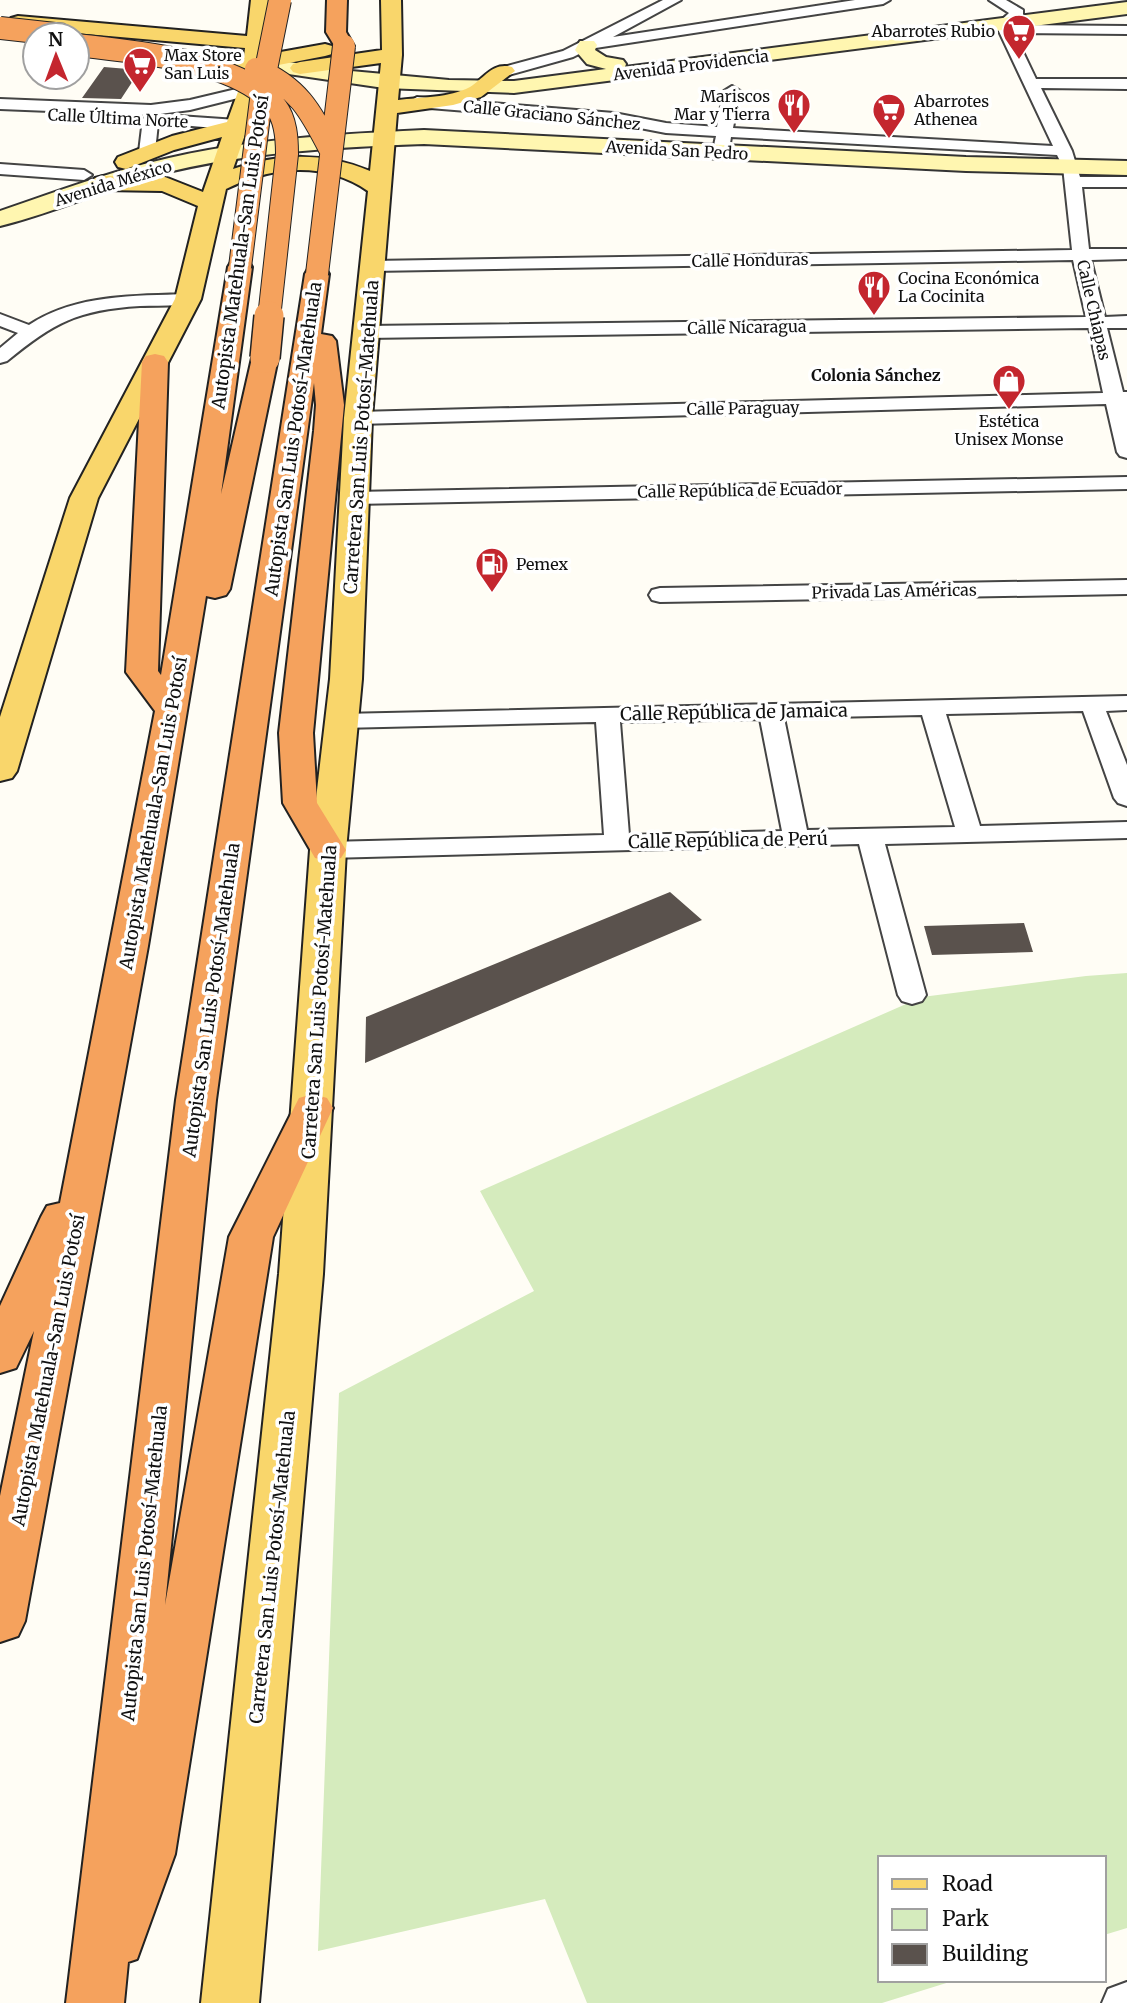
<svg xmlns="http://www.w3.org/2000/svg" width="1127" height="2003" viewBox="0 0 1127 2003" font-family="Merriweather,serif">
	<rect width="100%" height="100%" fill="#fffdf5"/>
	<!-- green -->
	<path fill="#d5ebbd" d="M1127,973V1928L1104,1935V1858H880V1980H956L882,2003H587L545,1899L318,1951L339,1393L534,1291L480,1191L922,997L1086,976Z"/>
	<!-- building -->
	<path fill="#5a524d" d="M104,67L140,70L121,99L82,98Z
		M670,892L702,920L365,1063L366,1017Z
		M1024,923L1033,952L932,955L924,926Z"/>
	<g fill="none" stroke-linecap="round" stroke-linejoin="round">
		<defs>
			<path id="street" d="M663,0H681L613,37L855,0H890L883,4L589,49L573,57L505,76L497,71L500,68L563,51Z
				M989,0H1006L1023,10V16L1012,25L1127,26V34L1014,33L1036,79H1127V89L1041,88L1072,151L1080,177H1127V187H1082L1089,249H1127V259L1091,260L1105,317L1127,316V328H1107L1123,392H1127V458L1120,456L1117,452L1106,404L358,424L351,422L348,418L351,414L358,412L1103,393L1089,328L366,338L357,332L366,326L1086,317L1073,260L372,271L363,266L372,261L1072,250L1063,167L1057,155L731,137L729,150L721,155L713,150L716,136L666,133L614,123L417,107L409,102L417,97L614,113L666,123L717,127L724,91L732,86L740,91L733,128L1053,146L996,25L1009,13Z
				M249,86L257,91L254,94L190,110L152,115L158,118L164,115L237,120L245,125L237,130L158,123L155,152L147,157L139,152L143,119L150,115L0,109V99L151,105L190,100Z
				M0,164L84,170L92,175L84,180L0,174Z
				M188,294L197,299L194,303C177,307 158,305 140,306C77,310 55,322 7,361L0,363V348L18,333L0,326V314L29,325C76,294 134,296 188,294Z
				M1127,477V489L354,504L347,502L344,498L347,494L354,492Z
				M1127,580V594L660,602L652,600L649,595L652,590L660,588Z
				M1127,696V710L1106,711L1127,765V806L1118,803L1114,798L1083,711L946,714L980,826L1127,822V838L885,844L926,995L922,1001L912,1004L902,1001L898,995L859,844L328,858L319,855L315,850L319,845L328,842L604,835L596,722L341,728L332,726L329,721L332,716L341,714ZM922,715L955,827L807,830L784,718ZM760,719L782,831L629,835L620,722Z
				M1127,1982V2003H1102L1108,1989Z"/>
			<path id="secondary" d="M1127,2V14L514,93L384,88L254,69L247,67L244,63L247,59L254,57L351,71L449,80L514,81L606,69L587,64L575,50L580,41H594L597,45L595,50L606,57L623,60L626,64L625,67Z
				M424,130L966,157L1127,161V175L966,171L424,144C339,147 252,152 168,172C111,186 57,212 0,226V211C56,192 111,171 169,158C252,139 339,134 424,130Z"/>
			<path id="primary" d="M251,0H271L264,55L325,44L332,46L335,50L332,54L325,56L263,68L261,89L233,169C280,153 324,152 370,171L381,63L300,74L293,72L290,68L293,64L300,62L382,50L381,0H401L402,55L398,100C421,97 449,98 470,87C485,78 492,62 512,67L515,71L481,97L453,105L397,113L372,418L362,679L346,850L323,1274L259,2003H201L279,1274L310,850L330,679L344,418L368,191C324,161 273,166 226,189L201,299L98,498L17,771L12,778L0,781V717L70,498L175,299L198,206L162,191L103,190L95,188L92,183L95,178L103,176L165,177L203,192L222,137L174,150L126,169L118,167L115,162L118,157L172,136L227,122L239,89L242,70L222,68L219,64L222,60L244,57L245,48L18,28L11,26L8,22L11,18L18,16L247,36Z"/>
			<path id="highway" d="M327,0H347L346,32L354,46L351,50H337L326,32Z
				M240,260L249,262L252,267L221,494L252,358L256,352L265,350L274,352L278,358L230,589L226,595L215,598L206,596L148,946L25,1621L18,1636L0,1642V1496L34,1331L16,1368L0,1373V1306L41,1217L47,1206L60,1203L155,711L126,672L142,362L146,356L155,354L164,356L168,362L158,671L161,675L228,267L231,262Z
				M317,267L326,269L329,274L321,334L332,336L336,341L344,405L313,733L317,803L346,850L341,858L328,861L315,858L283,803L279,733L314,431L316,405L314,383L216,1100L165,1605L229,1237L299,1098L313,1094L327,1098L333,1108L273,1237L175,1854L137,1959L128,1962L124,2003H66L176,1100L305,274L308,269Z"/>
		</defs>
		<!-- street casing -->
		<use href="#street" stroke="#444" stroke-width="4"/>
		<!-- secondary casing -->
		<use href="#secondary" stroke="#333" stroke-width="4"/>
		<!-- primary casing -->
		<use href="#primary" stroke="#222" stroke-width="4"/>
		<!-- highway casing -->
		<use href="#highway" stroke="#222" stroke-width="4"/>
		<!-- street -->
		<use href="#street" fill="#fff" fill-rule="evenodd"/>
		<!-- secondary -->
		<use href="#secondary" fill="#fff6b0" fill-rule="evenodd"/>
		<!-- primary -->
		<use href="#primary" fill="#f9d66b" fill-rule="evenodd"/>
		<!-- highway -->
		<use href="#highway" fill="#f5a25d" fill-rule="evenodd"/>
		<defs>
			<path id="highway-bridge-far1" d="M0,28L64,35
				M77,45C133,52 240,59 276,107C286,120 287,139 287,154L269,318
				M256,69C298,87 310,110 330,149
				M240,267L263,84L280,0
				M317,274L344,46"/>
			<path id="highway-bridge" d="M265,358L269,316"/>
		</defs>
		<!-- highway-bridge-far1 casing -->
		<use href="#highway-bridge-far1" stroke="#222" stroke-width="24" stroke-linecap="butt"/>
		<!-- highway-bridge casing -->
		<use href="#highway-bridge" stroke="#222" stroke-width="32" stroke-linecap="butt"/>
		<!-- highway-bridge-far1 -->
		<use href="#highway-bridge-far1" stroke="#f5a25d" stroke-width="22"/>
		<!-- highway-bridge -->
		<use href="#highway-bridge" stroke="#f5a25d" stroke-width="29"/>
	</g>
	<!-- icons -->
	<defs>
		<symbol id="supermarket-pin" viewBox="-11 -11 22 30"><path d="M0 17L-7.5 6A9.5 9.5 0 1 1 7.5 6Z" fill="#c4262e" stroke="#fff"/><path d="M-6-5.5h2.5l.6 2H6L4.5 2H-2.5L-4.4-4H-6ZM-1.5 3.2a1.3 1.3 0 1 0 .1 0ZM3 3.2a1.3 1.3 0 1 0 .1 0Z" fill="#fff"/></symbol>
		<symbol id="restaurant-pin" viewBox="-11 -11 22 30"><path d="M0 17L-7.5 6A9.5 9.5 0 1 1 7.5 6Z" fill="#c4262e" stroke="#fff"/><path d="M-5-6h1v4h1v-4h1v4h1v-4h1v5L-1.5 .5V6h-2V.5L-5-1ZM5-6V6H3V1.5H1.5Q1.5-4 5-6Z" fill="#fff"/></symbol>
		<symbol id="shop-pin" viewBox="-11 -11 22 30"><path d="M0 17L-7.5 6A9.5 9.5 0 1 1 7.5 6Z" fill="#c4262e" stroke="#fff"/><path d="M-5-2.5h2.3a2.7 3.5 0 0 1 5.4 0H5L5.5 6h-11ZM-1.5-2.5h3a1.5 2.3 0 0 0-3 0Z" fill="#fff"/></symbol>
		<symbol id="fuel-pin" viewBox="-11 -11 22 30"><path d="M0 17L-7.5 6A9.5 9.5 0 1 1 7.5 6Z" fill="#c4262e" stroke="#fff"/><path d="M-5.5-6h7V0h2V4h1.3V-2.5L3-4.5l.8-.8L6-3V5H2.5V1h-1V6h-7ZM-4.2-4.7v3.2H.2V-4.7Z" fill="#fff"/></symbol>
	</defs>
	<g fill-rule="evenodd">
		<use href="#supermarket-pin" x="1000" y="12" width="38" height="52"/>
		<use href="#supermarket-pin" x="121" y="45" width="38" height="52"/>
		<use href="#restaurant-pin" x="775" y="86" width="38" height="52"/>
		<use href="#supermarket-pin" x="870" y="91" width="38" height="52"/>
		<use href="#restaurant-pin" x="855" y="268" width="38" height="52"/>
		<use href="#shop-pin" x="990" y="362" width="38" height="52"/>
		<use href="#fuel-pin" x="473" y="545" width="38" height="52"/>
	</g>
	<g text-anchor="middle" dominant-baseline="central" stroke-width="7" stroke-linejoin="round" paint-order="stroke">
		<!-- far-poi labels -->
		<g font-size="16" fill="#111" stroke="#fff" text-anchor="start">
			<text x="995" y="31" text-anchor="end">Abarrotes Rubio</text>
			<text x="164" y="55">Max Store<tspan x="164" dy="18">San Luis</tspan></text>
			<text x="770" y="96" text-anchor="end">Mariscos<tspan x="770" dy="18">Mar y Tierra</tspan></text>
			<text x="914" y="101">Abarrotes<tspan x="914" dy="18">Athenea</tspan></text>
			<text x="898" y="278">Cocina Económica<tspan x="898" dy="18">La Cocinita</tspan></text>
			<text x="1009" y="421" text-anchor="middle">Estética<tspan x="1009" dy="18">Unisex Monse</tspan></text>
			<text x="516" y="564">Pemex</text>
		</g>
		<!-- far-street labels -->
		<g font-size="16" fill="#111" stroke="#fff">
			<text transform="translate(691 65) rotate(-7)">Avenida Providencia</text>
			<text transform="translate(552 115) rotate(6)">Calle Graciano Sánchez</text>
			<text transform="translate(118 118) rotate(3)">Calle Última Norte</text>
			<text transform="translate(677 150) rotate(3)">Avenida San Pedro</text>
			<text transform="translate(113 183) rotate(-17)">Avenida México</text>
			<text transform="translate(750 260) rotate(-1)">Calle Honduras</text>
			<text transform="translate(1094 310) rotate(77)">Calle Chiapas</text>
			<text transform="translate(747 327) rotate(-1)">Calle Nicaragua</text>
			<text transform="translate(743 408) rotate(-1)">Calle Paraguay</text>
			<text transform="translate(740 490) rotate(-1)">Calle República de Ecuador</text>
			<text transform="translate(894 591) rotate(-1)">Privada Las Américas</text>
		</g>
		<!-- far-neighbourhood labels -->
		<g font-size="16" font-weight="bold" fill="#111" stroke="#fff">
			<text x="876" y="375">Colonia Sánchez</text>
		</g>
		<!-- street labels -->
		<g font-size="18" fill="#111" stroke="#fff">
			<text transform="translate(240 252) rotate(-82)">Autopista Matehuala-San Luis Potosí</text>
			<text transform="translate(361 437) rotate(-86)">Carretera San Luis Potosí-Matehuala</text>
			<text transform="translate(293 439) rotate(-82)">Autopista San Luis Potosí-Matehuala</text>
			<text transform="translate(734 712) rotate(-1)">Calle República de Jamaica</text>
			<text transform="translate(153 813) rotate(-80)">Autopista Matehuala-San Luis Potosí</text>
			<text transform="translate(728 840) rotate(-1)">Calle República de Perú</text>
			<text transform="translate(211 1000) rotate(-82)">Autopista San Luis Potosí-Matehuala</text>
			<text transform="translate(319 1002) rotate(-86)">Carretera San Luis Potosí-Matehuala</text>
			<text transform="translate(48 1370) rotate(-79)">Autopista Matehuala-San Luis Potosí</text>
			<text transform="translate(144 1563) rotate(-84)">Autopista San Luis Potosí-Matehuala</text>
			<text transform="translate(272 1567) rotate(-84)">Carretera San Luis Potosí-Matehuala</text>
		</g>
	</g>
	<!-- legend -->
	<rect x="878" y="1856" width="228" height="126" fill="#ffffff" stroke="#a0a0a0" stroke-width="2"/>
	<rect x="892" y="1879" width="35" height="10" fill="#f9d66b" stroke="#a0a0a0" stroke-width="2"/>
	<text x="942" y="1891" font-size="21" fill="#111111">Road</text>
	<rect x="892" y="1909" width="35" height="21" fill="#d5ebbd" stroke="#a0a0a0" stroke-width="2"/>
	<text x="942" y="1926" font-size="21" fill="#111111">Park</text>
	<rect x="892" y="1944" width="35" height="21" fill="#5a524d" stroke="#a0a0a0" stroke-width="2"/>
	<text x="942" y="1961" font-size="21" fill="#111111">Building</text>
	<!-- north arrow -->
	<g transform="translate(56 56) rotate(359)"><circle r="33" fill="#ffffff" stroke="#a0a0a0" stroke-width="2"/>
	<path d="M0-5L12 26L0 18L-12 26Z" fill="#c4262e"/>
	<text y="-10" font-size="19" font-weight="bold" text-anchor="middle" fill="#111111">N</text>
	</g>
</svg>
